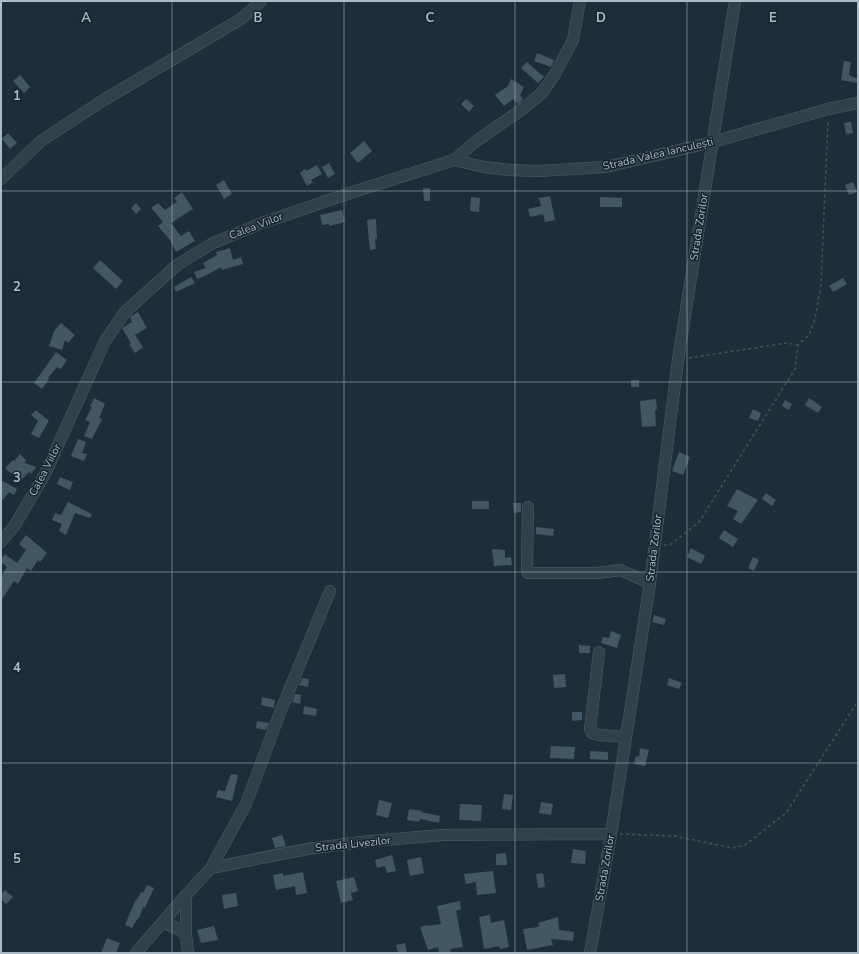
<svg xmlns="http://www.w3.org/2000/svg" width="859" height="954" viewBox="0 0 859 954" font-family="'Nunito Sans',sans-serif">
	<rect width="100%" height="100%" fill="#1e2e39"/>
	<!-- building -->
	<path fill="#435663" d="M537,53L554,60L551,67L534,61Z
		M844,61L851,62L849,75L858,79V83L841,80Z
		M527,62L544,77L538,83L521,68Z
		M20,75L30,87L24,93L13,81Z
		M511,79L524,87L520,95L523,99L518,104L513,99L504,106L495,95L508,86Z
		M466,99L474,106L469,112L461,104Z
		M851,122L853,133L846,134L844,123Z
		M8,133L17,143L10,149L2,139Z
		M364,141L372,151L358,163L350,153Z
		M329,163L335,174L328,178L322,167Z
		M317,165L322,174L311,180L313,182L307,186L300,173L305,169L306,171Z
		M224,180L232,194L224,199L216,185Z
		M853,182L857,192L849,195L845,185Z
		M423,188H430V201H424Z
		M182,192L193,209L171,223L181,236L189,231L195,241L176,252L170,240L158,226L163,222L151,208L158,203L165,210L177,202L174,198Z
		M550,196L555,220L545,222L543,214L530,217L528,209L541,206L539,198Z
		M471,197L480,198L479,212L470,211Z
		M600,197L622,198V207H600Z
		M136,203L141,209L136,214L131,208Z
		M342,210L345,222L329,226V224L322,225L320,215Z
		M376,219L377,239H375L376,249L370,250L367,220Z
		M230,248L233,260L241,257L243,264L222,270L221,267L205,276L197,279L194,272L206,268L203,263L217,255L216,252Z
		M100,260L123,281L116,289L93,268Z
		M191,277L195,283L176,292L174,287Z
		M843,278L847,284L833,292L829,286Z
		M138,312L147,328L135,335L143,347L135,353L129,344L131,343L122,328L132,322L130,317Z
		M61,323L75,335L68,343L65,340L62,350L49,346L54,331Z
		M56,352L67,360L61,369L57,367L48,378L49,379L42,389L34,383Z
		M631,380H639V387H631Z
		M94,398L105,404L99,418L102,419L92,439L84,436L90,422L85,420L92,407L90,406Z
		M809,398L822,407L818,413L805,405Z
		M656,399L657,409L655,410L656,426L642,427L640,401Z
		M785,400L792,404L789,410L782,406Z
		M753,409L761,413L758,421L749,418Z
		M36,410L49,421L39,438L31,434L38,421L31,415Z
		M78,439L86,442L82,453L87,454L84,461L71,456Z
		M679,452L690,457L683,475L672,471Z
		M20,454L26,460L25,463L36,467L31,474L29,472L20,481L5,468L13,460L14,461Z
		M60,477L73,482L70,490L57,484Z
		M1,480L17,489L14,495L9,492L1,502Z
		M737,489L758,500L741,524L733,519L738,511L727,506Z
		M766,493L776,500L772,506L762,499Z
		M472,501H489V509H472Z
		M68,502L92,514L90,518L75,513L66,535L59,531L62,524L52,520L55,513L61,515Z
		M513,503H521V512L514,513Z
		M536,527L554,529L553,536L536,534Z
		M724,530L738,539L733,547L719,538Z
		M26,535L47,553L40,562L38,560L31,571L27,568L18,584L14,581L1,601V577L7,567L1,562V559L5,554L17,563L26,550L19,544Z
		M691,548L705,556L701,564L687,557Z
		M492,549L505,550V558L511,557L512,565L494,566Z
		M753,557L759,560L754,571L748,568Z
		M654,615L666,619L664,625L652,622Z
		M611,631L621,635L617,648L601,643L603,637L609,638Z
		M579,645L590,646V653H579Z
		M565,674L566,687L554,688L553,675Z
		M302,678L309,679L308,687L299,685Z
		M669,678L682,683L679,689L667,685Z
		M295,694L301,695L300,704L292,702Z
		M262,697L275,700L274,708L261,705Z
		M304,706L317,709L316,716L303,714Z
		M572,712H582V720L572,721Z
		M257,721L269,723L266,730L256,728Z
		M551,746L575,747L574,759L550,758Z
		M640,748L649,750L645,766L634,764L636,756L639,757Z
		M590,751L608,752V760L590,759Z
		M231,774L238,775L232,801L216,797L218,790L225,791Z
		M504,794L513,795L511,810L502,809Z
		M379,800L392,803L388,818L376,815Z
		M541,802L553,804L551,815L539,813Z
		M460,804L482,805L481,821L459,820Z
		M409,809L422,811L421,812L440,816L439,823L420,819L419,822L407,820Z
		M282,835L286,846L275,848L272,838Z
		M573,849L586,851L585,864L571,863Z
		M506,853L507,865H496V854Z
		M392,855L396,871L387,873L385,866L377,868L375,860Z
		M421,857L424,873L410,876L407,860Z
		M493,871L496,893L477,895L476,882L466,884L464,874Z
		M303,872L307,893L296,895L295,886L276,890L273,875L283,873V876Z
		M543,873L545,887L538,888L536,874Z
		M354,877L358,891L351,893L353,900L341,903L336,881Z
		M147,885L154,888L145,908L143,907L139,918H138L132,928L125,925L136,899L137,900L141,892L143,893Z
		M5,890L13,897L6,904L1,899V895Z
		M236,893L238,906L224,909L222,895Z
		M460,901L461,909L456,911L463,947L450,949L451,953H439L438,947L428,950L420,927L427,925L428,926L441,924L437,906Z
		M490,915L491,923L504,920L509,947L500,949L499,946L484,949L479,917Z
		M558,917L559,930L574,932L573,941L551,939L553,945L527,950L523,929L539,927L538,923Z
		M214,926L218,940L201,943L197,930Z
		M107,938L120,943L116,953H101Z
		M405,943L407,953H398L396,945Z"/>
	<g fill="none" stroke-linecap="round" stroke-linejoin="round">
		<defs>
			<path id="minor" d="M454,160L484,167L509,170L538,171L606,167L713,142L828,109L858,103
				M1,179L41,141L102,101L241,19L261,1
				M528,507L527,570L528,573H598L620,570L650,583
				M1,542L15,525L45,474L105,341L125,312L177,265L213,243L262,223L356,191L454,160L475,142L521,110L542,93L555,74L573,40L580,1
				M599,652L590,729L592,733L599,735L626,737
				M211,868L246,804L281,710L330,591
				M186,895V935L188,953
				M162,923C172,925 178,928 186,935
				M136,953L186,895L211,868L307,849L361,842L442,835L611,834
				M590,953L611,834L650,583L678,360L735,1"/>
		</defs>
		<!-- minor casing -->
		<use href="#minor" stroke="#4f5e67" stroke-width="12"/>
		<!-- path -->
		<path stroke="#3d5755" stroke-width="1.5" stroke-dasharray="3 3" stroke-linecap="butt" d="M689,358L786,343L798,345
			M664,545H670L699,522L795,369L798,345L809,335L815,319L821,284L828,119
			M620,834L674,836L733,848L745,845L786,813L858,701"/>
		<!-- minor -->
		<use href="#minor" stroke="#314049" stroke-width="11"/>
	</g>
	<!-- grid -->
	<path fill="none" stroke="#abbbc6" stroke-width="1" stroke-opacity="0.55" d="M172,1V953M344,1V953M515,1V953M687,1V953M1,191H858M1,382H858M1,572H858M1,763H858"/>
	<g text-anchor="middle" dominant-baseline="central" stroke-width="3" stroke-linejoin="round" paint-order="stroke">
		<!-- street labels -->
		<g font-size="11" fill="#abbbc6" stroke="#17242e">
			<text transform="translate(658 154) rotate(-13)">Strada Valea Ianculești</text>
			<text transform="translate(256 226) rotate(-21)">Calea Viilor</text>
			<text transform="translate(699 227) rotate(-81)">Strada Zorilor</text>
			<text transform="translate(45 470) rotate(-63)">Calea Viilor</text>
			<text transform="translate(654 548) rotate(-83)">Strada Zorilor</text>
			<text transform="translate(353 844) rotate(-6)">Strada Livezilor</text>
			<text transform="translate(605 868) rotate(-80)">Strada Zorilor</text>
		</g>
	</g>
	<g font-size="13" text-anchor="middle" font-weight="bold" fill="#abbbc6" stroke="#17242e" stroke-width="3" stroke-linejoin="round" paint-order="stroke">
		<text x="86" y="22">A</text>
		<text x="258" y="22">B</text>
		<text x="430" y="22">C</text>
		<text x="601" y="22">D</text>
		<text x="773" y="22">E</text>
		<text x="17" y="100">1</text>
		<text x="17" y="291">2</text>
		<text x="17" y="482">3</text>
		<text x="17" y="672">4</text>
		<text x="17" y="863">5</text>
	</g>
	<!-- border -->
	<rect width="859" height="954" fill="none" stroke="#abbbc6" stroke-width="4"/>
</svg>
